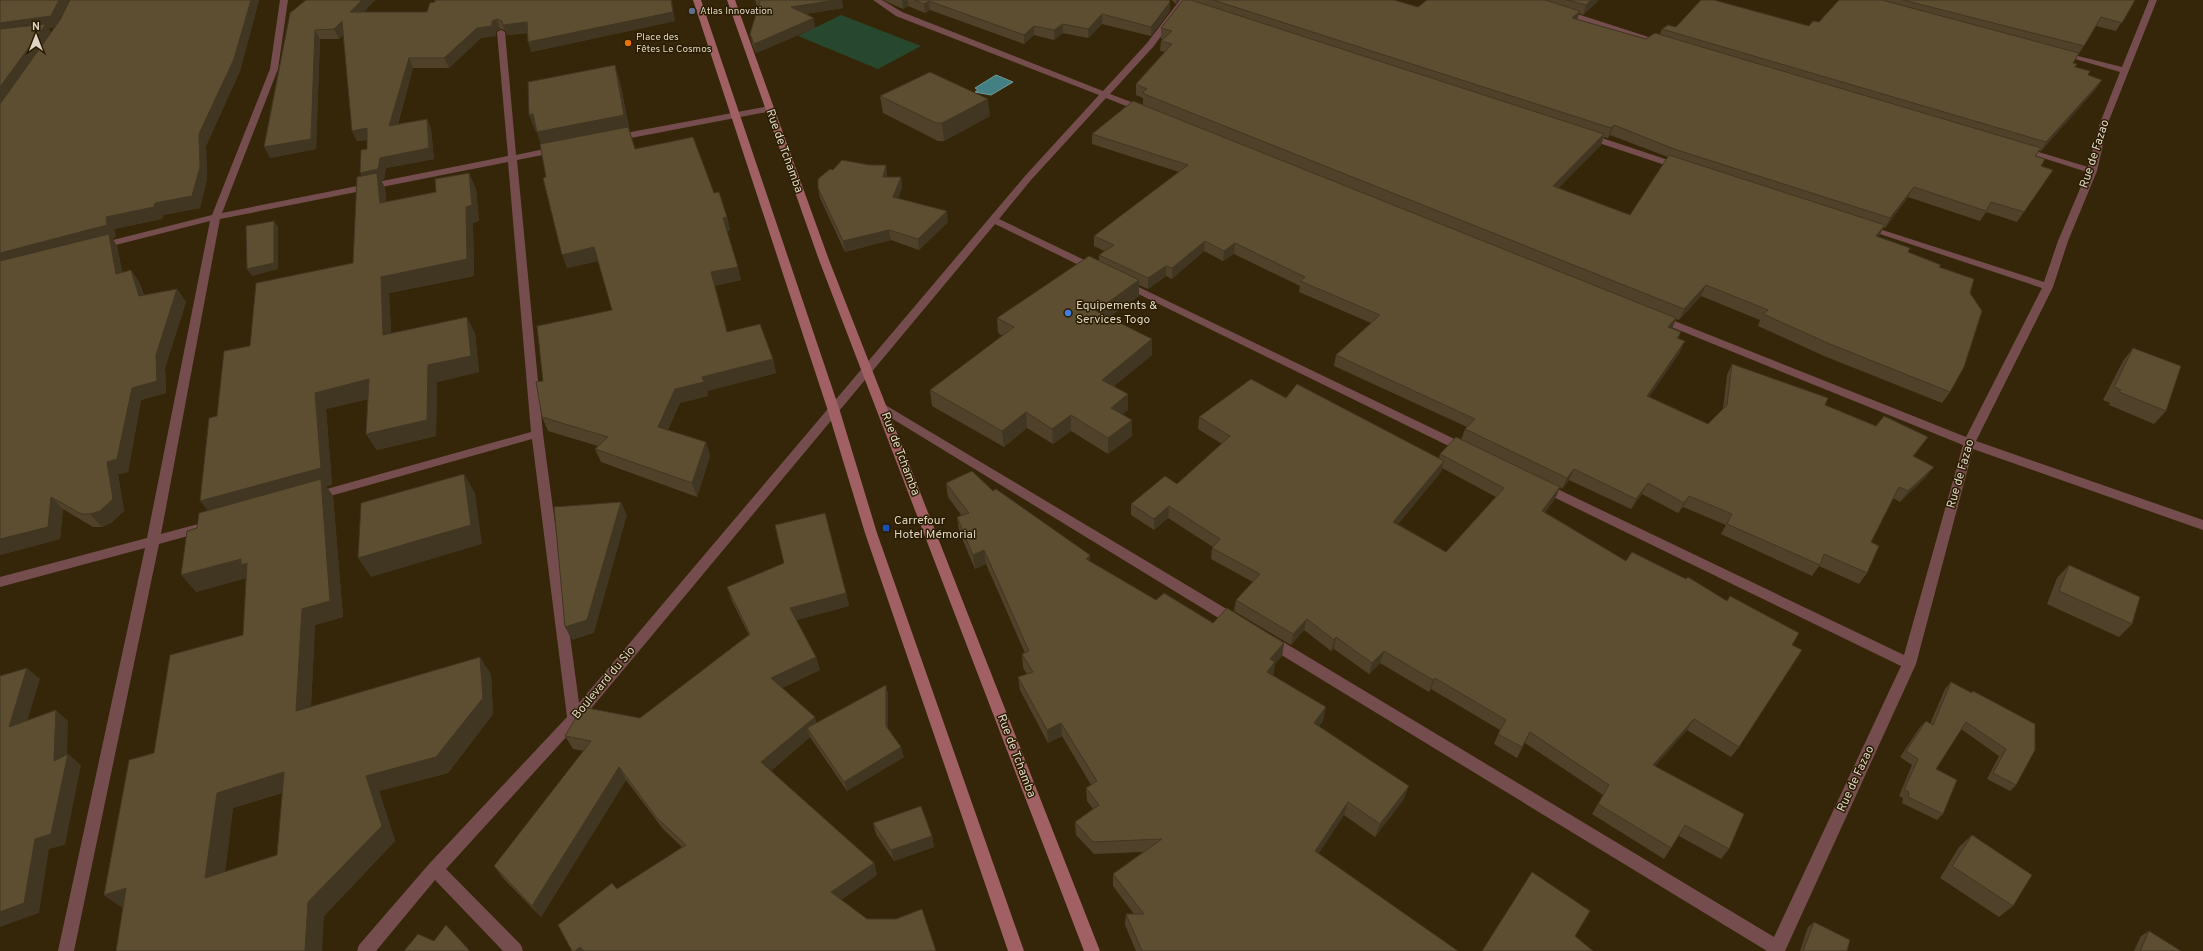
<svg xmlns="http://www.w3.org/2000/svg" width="2203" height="951" viewBox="0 0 2203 951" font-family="Overpass,sans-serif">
	<rect width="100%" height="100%" fill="#352609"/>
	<!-- green -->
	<path fill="#27482e" d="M841,15L921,46L878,69L798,36Z"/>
	<!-- water -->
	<path fill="#428083" stroke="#719a97" d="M996,75L1013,82L991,95L975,92L978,90L975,88Z"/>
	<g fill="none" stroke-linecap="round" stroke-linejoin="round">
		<!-- street -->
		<path fill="#764d4f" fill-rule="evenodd" d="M280,0H288L278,69L222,213L508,156L497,32L501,30L505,32L516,155L558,146L562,149L558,152L517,160L543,434L579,703L1025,176L1099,95L896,16L873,0H882L902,12L1103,91L1147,43L1180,0H1188L1153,47L1110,94L1147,108V112H1141L1106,98L1031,180L999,219L1099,267V271H1091L995,224L579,723L446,869L521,945L523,951H503L435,880L376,951H357L359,945L429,864L567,717L532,439L316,500L310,496L316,492L531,432L508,162L220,219L161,534L202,523L206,525L208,528L206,531L159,544L74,951H58L145,548L0,587V577L147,538L210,221L100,249L95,246L97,244L212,215L270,69Z
			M2149,0H2157L2108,123L2097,171L2068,241L2053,287L1976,441L2203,520V530L1973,449L1916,664L1785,951H1767L1265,645L1263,641L1265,637L1270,635L1275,637L1774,937L1901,666L1539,490L1537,487L1539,484H1547L1904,655L1963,445L1654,320L1653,318L1654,316H1662L1966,437L2042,288L1862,228L1867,225L1870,226L2044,282L2058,241L2087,172L2018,150L2022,147L2088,167L2100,123L2120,72L2058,54L2062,52L2122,67Z
			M1559,10H1565L1667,43L1660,45L1559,14Z
			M769,106L773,109L772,111L615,141L611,138L615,135Z
			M1587,133L1683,165L1685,167L1680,170L1584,138V134Z
			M1124,280L1469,446L1471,449L1465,453L1461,452L1120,285V281Z
			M882,403L1240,617L1242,621L1240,625L1235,626L1230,625L878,410L876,407L878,404Z"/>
		<!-- secondary -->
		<path fill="#a06064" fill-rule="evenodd" d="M693,0H701L839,408L877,533L1024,951H1008L865,533L827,408Z
			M727,0H735L829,260L1100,951H1084L819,260Z"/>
	</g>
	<!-- wall -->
	<path fill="#50422a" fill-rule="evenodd" d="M0,0H68L69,2L70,0H259L240,71L206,146L207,179L200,208L163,215L162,219L114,229L116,237L112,238L117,246L122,272L131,270L139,282L144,295L177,289L186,302L165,368L166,393L141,400L128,472L118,474L124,511L111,523L102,527H93L63,509L60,539L0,555ZM55,27L51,32L48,28Z
		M375,0L363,12L675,21L531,52L527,33L507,35L505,30L500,29L496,31V36L481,38L449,68H413L398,124L427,119L431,129L434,159L386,168L384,180H381L385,188L386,202L436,192L469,173L476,189L479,221L473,223L474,276L389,293L391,334L475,333L479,372L437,382L436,436L377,450L366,434L368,399L326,409L332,485L326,486L333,496L343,617L315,625L311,707L491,674L493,714L448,773L379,791L395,841L324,916L123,908L104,895L154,753L243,635L246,578L196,592L197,528L208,510L217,416L250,346L353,263L361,176L367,149V140L357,141L352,131L344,34L339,39H320L316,149L270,158L290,13ZM282,793L277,855L225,872L233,808Z
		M755,0H842L843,8L805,14L815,28L756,53L752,44L750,34L758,7L757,6Z
		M883,0H1169L1170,11L1151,36L1102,24L1088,38L1063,33L1054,40L1034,35L1024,44L930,10L925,13L908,6L903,9Z
		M1172,0H1179L1176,4Z
		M1183,0H1394L1418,7L1427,0H1599L1583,15L1579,13L1577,19L1646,39L1660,34L1662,29L1676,27L1809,26L1819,22L1839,0H2135L2116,31L2096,26L2073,63L2075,67L2088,75L2096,89L2041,151H2039L2036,156L2041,166L2046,180L2017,222L1986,212L1980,221L1908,197L1885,228H1883L1878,237L1908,252L1939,267L1970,293L1950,392L1942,403L1824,356L1758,326L1760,320L1701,296L1679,320L1676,319L1672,328L1681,332L1678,339L1680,352L1649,397L1708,424L1723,409L1727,375L1732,364L1825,405L1920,448L1914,456L1926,477L1900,502L1893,498L1871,542L1867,573L1859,584L1819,566L1812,576L1721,534L1726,525L1683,507L1678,513L1642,494L1631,509L1569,480L1562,489L1560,487L1555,499L1545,512L1626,561L1792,645L1739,747L1731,757L1687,730L1655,766L1729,849L1721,859L1679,836L1671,848L1664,859L1592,814L1603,795L1525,743L1517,758L1494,744L1500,730L1431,689L1429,692L1380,663L1369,674L1334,649L1331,651L1304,630L1291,645L1234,611L1236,600L1253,582L1211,559L1212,548L1213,547L1168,518L1154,530L1131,515V504L1177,484L1222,444L1198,429L1199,417L1286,398L1439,458L1440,454L1461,440L1465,429L1467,427L1334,366L1336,355L1371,323L1299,292L1300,286L1234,254L1223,261L1204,251L1172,279L1166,276L1148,289L1139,285V296L1109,317L1152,355L1114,386L1128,410L1122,414L1132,436L1108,454L1071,431L1053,444L1027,428L1004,447L932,406L930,390L1003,336L998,333L997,318L1099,261V255L1104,251L1094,246V236L1179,172L1092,144V134L1143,105V98L1136,95V84L1165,52L1160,51L1161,41L1163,39H1161V28ZM1610,135L1668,157L1630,215L1558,188L1601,145L1604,137L1608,138ZM1442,468L1496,497L1446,552L1398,524L1441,472Z
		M620,82L630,132L635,149L714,193L727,217L730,230L727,231L741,280L714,286L727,332L773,359L776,373L707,391L708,396L680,403L668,430L706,442L710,456L697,497L601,462L595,449L598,446L548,431L542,417L543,381L612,310L598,261L567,268L546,177L541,144L537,132H536L529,115Z
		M880,96L990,116L944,141H938L883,113Z
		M869,165H886L887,177H901L902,188L898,198L948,222L919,250L891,240L845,252L820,198L818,188L833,170Z
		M2133,348L2166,411L2154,424L2109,405L2110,403L2103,400L2123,361Z
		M946,483L993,491L1090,555V561L1156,600L1213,623L1284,643L1282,656L1275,664L1273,676L1323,721L1319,726L1404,799L1375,837L1344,815L1318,854L1458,951H1136L1125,925L1126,914H1134L1113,886V874L1143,852L1094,854L1076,835L1075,822L1093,809L1087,801L1086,788L1091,785L1062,736L1048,743L1020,690L1018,677L1027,674L1023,668L1022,654L1025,653L986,564L975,569L959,531L957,517L962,516L948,497Z
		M2069,565L2132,624L2119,637L2047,604L2057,578Z
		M727,587L846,593L849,606L796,620L816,657L820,670L782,688L817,723L886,685L888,695V729L904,757L847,791L810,737L771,771L874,863L877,875L841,900L867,919L936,951L617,889L682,847L663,829L626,780L541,917L503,878L494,866L584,751L573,749L565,736L640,718L749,635L732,601Z
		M1951,682L1971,693L1973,691L2035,724L2016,785L2010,791L1987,779L1999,756L1961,729L1936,769L1943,814L1937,820L1902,803L1903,798L1899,796L1912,765L1900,757L1920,727L1926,721L1930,724L1945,689Z
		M873,823L932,836L934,847L894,861L876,834Z
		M1972,835L2013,906L1999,917L1940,878L1959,847Z
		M1814,922L1847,951H1800L1808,927Z
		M2149,931L2181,951H2134L2141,936Z"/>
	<!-- shaded-wall -->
	<path fill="#413622" d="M59,0H68L70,3L58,27L48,28L53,35L0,110V23Z
		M251,0H259L240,71L206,146L207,179L200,208L163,215L162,219L114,229L116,237L112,238L117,246L125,287L0,268V253L106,217L155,203L199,134Z
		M362,0H375L355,22L350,12Z
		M671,0H672L675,21L531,52L528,42Z
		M835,0H842L843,8L792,16L791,7Z
		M902,0H908V6L903,9Z
		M1176,0H1179L1176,4Z
		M1591,0H1599L1583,15L1586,5Z
		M929,1L930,10L925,13L924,4Z
		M1170,2V11L1151,36V27Z
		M1580,11L1577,20L1572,18Z
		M1102,14V24L1088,38V29Z
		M814,18L815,28L756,53L754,44Z
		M497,19L500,29L496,31V36L481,38L449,68L444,58L477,28Z
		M342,21L347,30L339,39L334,29Z
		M527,22L530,32L507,35L503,25Z
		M1063,24V33L1054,40V30Z
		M1034,26V35L1024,44V35Z
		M315,30L320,39L316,149L270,158L264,147Z
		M409,58L413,68L394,136L389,126Z
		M615,65L620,82L630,132L543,149L537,132Z
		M2102,80L2096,89L2041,151L2046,142Z
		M988,99L990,116L944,141L942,123Z
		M533,114L540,131L536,132L529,115Z
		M427,119L431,129L434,159L386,168L384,180H381L385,188L388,219L365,183L360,173L380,158Z
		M1614,125L1610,135L1608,138L1611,128Z
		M367,128L372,139L357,141L352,131Z
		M1604,134L1601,145L1550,197L1553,186Z
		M886,165L887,176L885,187L883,177Z
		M469,173L476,189L479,221L473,223L474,276L389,293L392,352L383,335L381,277L466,207Z
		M901,177L902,188L895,207L893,197Z
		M1914,187L1908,197L1885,228L1890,218Z
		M947,211L948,222L919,250L918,239Z
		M727,217L730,230L727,231L723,218Z
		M274,221L278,227V269L252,276L247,269Z
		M1885,225L1879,236L1870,247L1876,236Z
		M889,230L891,240L845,252L843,241Z
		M1205,241L1204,251L1172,279V268Z
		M1235,243L1234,254L1223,261L1224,251Z
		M594,247L599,261L567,268L562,255Z
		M1166,266V276L1148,289V278Z
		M738,267L741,280L714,286L711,272Z
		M131,270L139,282L148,309L139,296Z
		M1139,280V296L1096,326V311Z
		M1706,285L1701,296L1679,320L1684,309Z
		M177,289L186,302L165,368L166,393L141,400L128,472L118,474L124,511L111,523L102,527L90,514L132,388L156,355Z
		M467,317L475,333L479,372L437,382L436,436L377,450L366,434L428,365Z
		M1676,318L1672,329L1668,327Z
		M1152,339V355L1102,396V380Z
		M1685,341L1680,352L1642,407L1647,396Z
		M773,359L776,373L707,391L708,396L680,403L663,440L658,427L675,389L702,377Z
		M369,379L379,396L326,409L332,485L326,486L333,496L343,617L315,625L310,727L296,711L302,609L213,517L200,501L315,393Z
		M1128,394V410L1111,424V408Z
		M1026,412L1027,428L1004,447L1002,431Z
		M1071,415V431L1053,444L1052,429Z
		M1132,420V436L1108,454V438Z
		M1928,437L1920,448L1906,466L1913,456Z
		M706,442L710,456L697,497L692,483Z
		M1444,461L1441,472L1390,533L1393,522Z
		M1934,467L1926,477L1900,502L1908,491Z
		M1574,469L1569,480L1562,489L1567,478Z
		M464,474L475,493L482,544L371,577L358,558Z
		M1648,483L1642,494L1631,509L1636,499Z
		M1560,487L1555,499L1538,522L1542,511Z
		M1689,496L1683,507L1678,513L1684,503Z
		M51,497L63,509L60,539L0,555V539Z
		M621,502L627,515L594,633L572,640L565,627Z
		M1169,506L1168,518L1154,530V519Z
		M984,550L986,564L975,569L973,555Z
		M1090,555V569L1086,559Z
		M241,559L247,563L250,577L196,592L181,575Z
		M846,593L849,606L794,621L790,608Z
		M1307,619L1304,630L1291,645L1293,634Z
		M1336,637L1334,649L1331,651L1334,640Z
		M1284,643L1282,656L1275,664L1273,676L1265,686L1270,659Z
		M1384,651L1380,663L1369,674L1372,663Z
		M480,657L491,674L493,714L448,773L379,791L395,841L324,916L322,951H305L308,902L366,776Z
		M816,657L820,670L775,691L771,678Z
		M27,668L40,679L22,738L9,727Z
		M1435,678L1431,689L1429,692L1433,680Z
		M886,685L888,695V736L886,726Z
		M1326,707L1323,721L1311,736L1314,723Z
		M56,710L68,721L67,759L68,754L81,765L65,845L49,849L39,913L0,927V912L54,761Z
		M815,717L819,730L807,728L810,737L766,775L761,762Z
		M1694,719L1687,730L1646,776L1653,765Z
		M1061,723L1062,736L1048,743L1047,730Z
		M1530,732L1525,743L1517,758L1522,747Z
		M901,747L904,757L847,791L844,782Z
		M619,767L626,780L541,917L532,906Z
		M284,772L298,788L233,808L222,892L205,878L217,793Z
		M1409,786L1404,799L1375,837L1380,824Z
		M1348,802L1344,815L1312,864L1315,851Z
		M932,836L934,847L894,861L891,850Z
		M874,863L877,875L835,904L831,892Z
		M126,888L124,909L104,895Z
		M580,947L584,951H575Z"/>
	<!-- building -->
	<path fill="#5d4d31" stroke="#413622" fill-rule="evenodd" d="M0,0H59L51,16L0,23Z
		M70,0H251L234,59L199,134L200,167L192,196L155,203L154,207L106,217L107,225L0,253V104L60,20Z
		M306,0H362L350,12H427L430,3L435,2V0H671L673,12L528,42L527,22L503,25L502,21L497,19L492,21V26L477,28L444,58H409L389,126L427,119L429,148L380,158L378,169L360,173L361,150L367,149V128L352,131L342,21L334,29L315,30L311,139L264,147L290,13Z
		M759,0H835L791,7L814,18L754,44L750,34L760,1Z
		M914,0H1169L1170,2L1151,27L1102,14L1088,29L1063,24L1054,30L1034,26L1024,35L929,1L924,4Z
		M1183,0H1191L1604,134L1553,186L1630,215L1669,155L1885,225L1876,236L1910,248L1908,252L1941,265L1939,267L1974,279L1970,293L1982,311L1964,367L1950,392L1830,344L1763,314L1768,310L1706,285L1684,309L1144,94L1143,92L1147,89L1136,84L1172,44L1161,41L1172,31L1161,28Z
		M1213,0H1394L1418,7L1427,0H1545L1580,11L1572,18L1646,39L1655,33L2041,148L2035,156L2045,159L2041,166L2053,170L2024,212L1991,202L1986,211L1914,187L1890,218L1674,149L1614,125L1611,128Z
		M1567,0H1591L1586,5Z
		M1701,0H1714L1809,26L1813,21L1819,22L1839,0H1882L2079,53L2073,63L2077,64L2075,67L2090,71L2088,75L2102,80L2046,142L1662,29L1668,25L1676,27Z
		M1903,0H2135L2122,23L2101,17L2084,46Z
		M46,24L0,87V29Z
		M615,65L624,115L537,132L533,114L529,115L528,82Z
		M930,72L988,99L942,123H936L880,96Z
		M1133,101L1676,318L1668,327L1681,332L1677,338L1685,341L1647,396L1708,424L1727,405L1732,364L1828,398L1825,405L1876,426L1884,416L1928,437L1913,456L1934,467L1908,491L1899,487L1871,542L1879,546L1867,573L1824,554L1820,565L1727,524L1732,514L1689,496L1684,503L1648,483L1636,499L1574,469L1567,478L1465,429L1475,419L1336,355L1380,315L1300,281L1305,277L1235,243L1224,251L1205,241L1172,268L1166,266L1148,278L1099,255L1114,245L1094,236L1188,165L1092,134Z
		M628,127L635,149L693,137L714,193L719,192L727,217L723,218L738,267L711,272L727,332L760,324L773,359L702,377L704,382L675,389L658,427L706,442L692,483L595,449L608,437L542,417L536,382L543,381L537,326L612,310L594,247L562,255L543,178L546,177L540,144Z
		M842,160L869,165H886L883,177H901L893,197L947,211L918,239L889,230L843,241L818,188V179L830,169L833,170Z
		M377,173L380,203L436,192L435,179L469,173L472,205L466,207L467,259L381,277L383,335L467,317L471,356L428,365L427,420L366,434L369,379L315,393L321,468L200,501L209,418L217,416L224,351L250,346L256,283L353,263L357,177Z
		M274,221V263L247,269L246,226Z
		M109,234L116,274L131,270L139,296L177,289L156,355L157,381L132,388L117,459L107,462L113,499L100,511L90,514H81L51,497L48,527L0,539V261Z
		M1089,256L1139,280L1096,311L1152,339L1102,380L1128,394L1111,408L1132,420L1108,438L1071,415L1052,429L1026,412L1002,431L930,390L1014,327L997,318Z
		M2133,348L2181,366L2166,411L2119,392L2121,390L2114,387Z
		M1251,379L1286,398L1297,384L1444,461L1393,522L1446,552L1504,488L1440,454L1456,437L1560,487L1542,511L1626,561L1632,552L1686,579L1688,577L1727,601L1730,596L1799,633L1792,645L1802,650L1739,747L1694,719L1653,765L1744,814L1729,849L1685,825L1671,848L1598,804L1609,785L1530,732L1522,747L1498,734L1506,720L1435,678L1433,680L1384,651L1372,663L1336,637L1334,640L1307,619L1293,634L1236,600L1260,574L1212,548L1220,539L1169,506L1154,519L1131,504L1165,476L1177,484L1230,436L1199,417Z
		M972,471L993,491L996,489L1090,555L1086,559L1156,600L1164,593L1213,623L1227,608L1284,643L1270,659L1275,662L1267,672L1326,707L1314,723L1409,786L1380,824L1348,802L1315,851L1458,951H1142L1126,914H1144L1113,874L1162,839L1093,842L1075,822L1099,805L1086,788L1097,781L1061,723L1047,730L1018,677L1033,672L1022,654L1029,651L984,550L973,555L957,517L969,513L946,483Z
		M464,474L471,525L358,558L361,503Z
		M321,479L330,601L302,609L296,711L480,657L483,698L436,757L366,776L382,826L308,902L305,951H116L126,888L104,895L129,760L154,753L170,655L243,635L247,563L241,565V559L181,575L187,531L197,528L199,513ZM284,772L277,855L205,878L217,793Z
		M621,502L587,620L565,627L554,507Z
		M825,513L846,593L790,608L816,657L771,678L815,717L761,762L874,863L831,892L867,919H896L922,909L936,951H584L580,947L575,951H572L558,925L612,883L617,889L686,845L656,817L619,767L532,906L494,866L591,741L565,736L582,707L640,718L750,634L727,587L784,563L775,525Z
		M2069,565L2140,597L2132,624L2059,591Z
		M27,668L9,727L56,710L54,761L68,754L51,834L35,839L24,903L0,912V676Z
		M1951,682L1972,693L1973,691L2035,724V750L2016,785L1993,773L2006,749L1966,722L1936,769L1957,780L1943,814L1908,797L1909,792L1904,790L1918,759L1906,751L1926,721L1933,725Z
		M886,685V726L901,747L844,782L807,728Z
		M921,806L932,836L891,850L873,823Z
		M1972,835L2032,875L2013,906L1952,866Z
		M1532,872L1590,911L1575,936L1593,951H1482Z
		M1814,922L1850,940L1847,951H1803Z
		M446,925L470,951H404L418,934L434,941Z
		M2149,931L2181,951H2140Z"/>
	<!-- markers -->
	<circle fill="#5c6f8a" stroke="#2a1c01" stroke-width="1.5" cx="692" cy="11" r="4"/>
	<circle fill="#e8710a" stroke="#2a1c01" stroke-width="1.5" cx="628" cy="43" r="4"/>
	<circle fill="#3f7fe0" stroke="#2a1c01" stroke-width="1.5" cx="1068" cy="313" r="4"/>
	<rect fill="#1a4fb4" stroke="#2a1c01" stroke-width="1.5" x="882" y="524" width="8" height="8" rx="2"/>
	<g text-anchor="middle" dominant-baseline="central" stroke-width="3" stroke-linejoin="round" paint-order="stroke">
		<!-- far-poi labels -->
		<g font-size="10" fill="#ded5c5" stroke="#2a1c01" text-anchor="start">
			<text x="700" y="11">Atlas Innovation</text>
			<text x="636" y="37">Place des<tspan x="636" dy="12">Fêtes Le Cosmos</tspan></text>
		</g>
		<!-- street labels -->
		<g font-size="12" fill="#ded5c5" stroke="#2a1c01">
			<text transform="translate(784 151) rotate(70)">Rue de Tchamba</text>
			<text transform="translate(2095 154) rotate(-72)">Rue de Fazao</text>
			<text transform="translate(900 454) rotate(69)">Rue de Tchamba</text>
			<text transform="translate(1961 474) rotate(-74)">Rue de Fazao</text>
			<text transform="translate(604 683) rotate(-50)">Boulevard du Sio</text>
			<text transform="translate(1016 756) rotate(69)">Rue de Tchamba</text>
			<text transform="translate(1856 779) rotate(-65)">Rue de Fazao</text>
		</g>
		<!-- poi labels -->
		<g font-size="12" fill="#ded5c5" stroke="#2a1c01" text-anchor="start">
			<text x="1076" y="306">Equipements &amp;<tspan x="1076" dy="14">Services Togo</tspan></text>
			<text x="894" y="521">Carrefour<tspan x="894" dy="14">Hotel Mémorial</tspan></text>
		</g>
	</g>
	<!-- north arrow -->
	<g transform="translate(36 36)" stroke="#2a1c01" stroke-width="3" paint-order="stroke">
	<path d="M0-3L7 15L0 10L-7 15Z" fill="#ded5c5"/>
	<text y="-6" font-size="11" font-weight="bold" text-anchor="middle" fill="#ded5c5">N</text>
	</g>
</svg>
